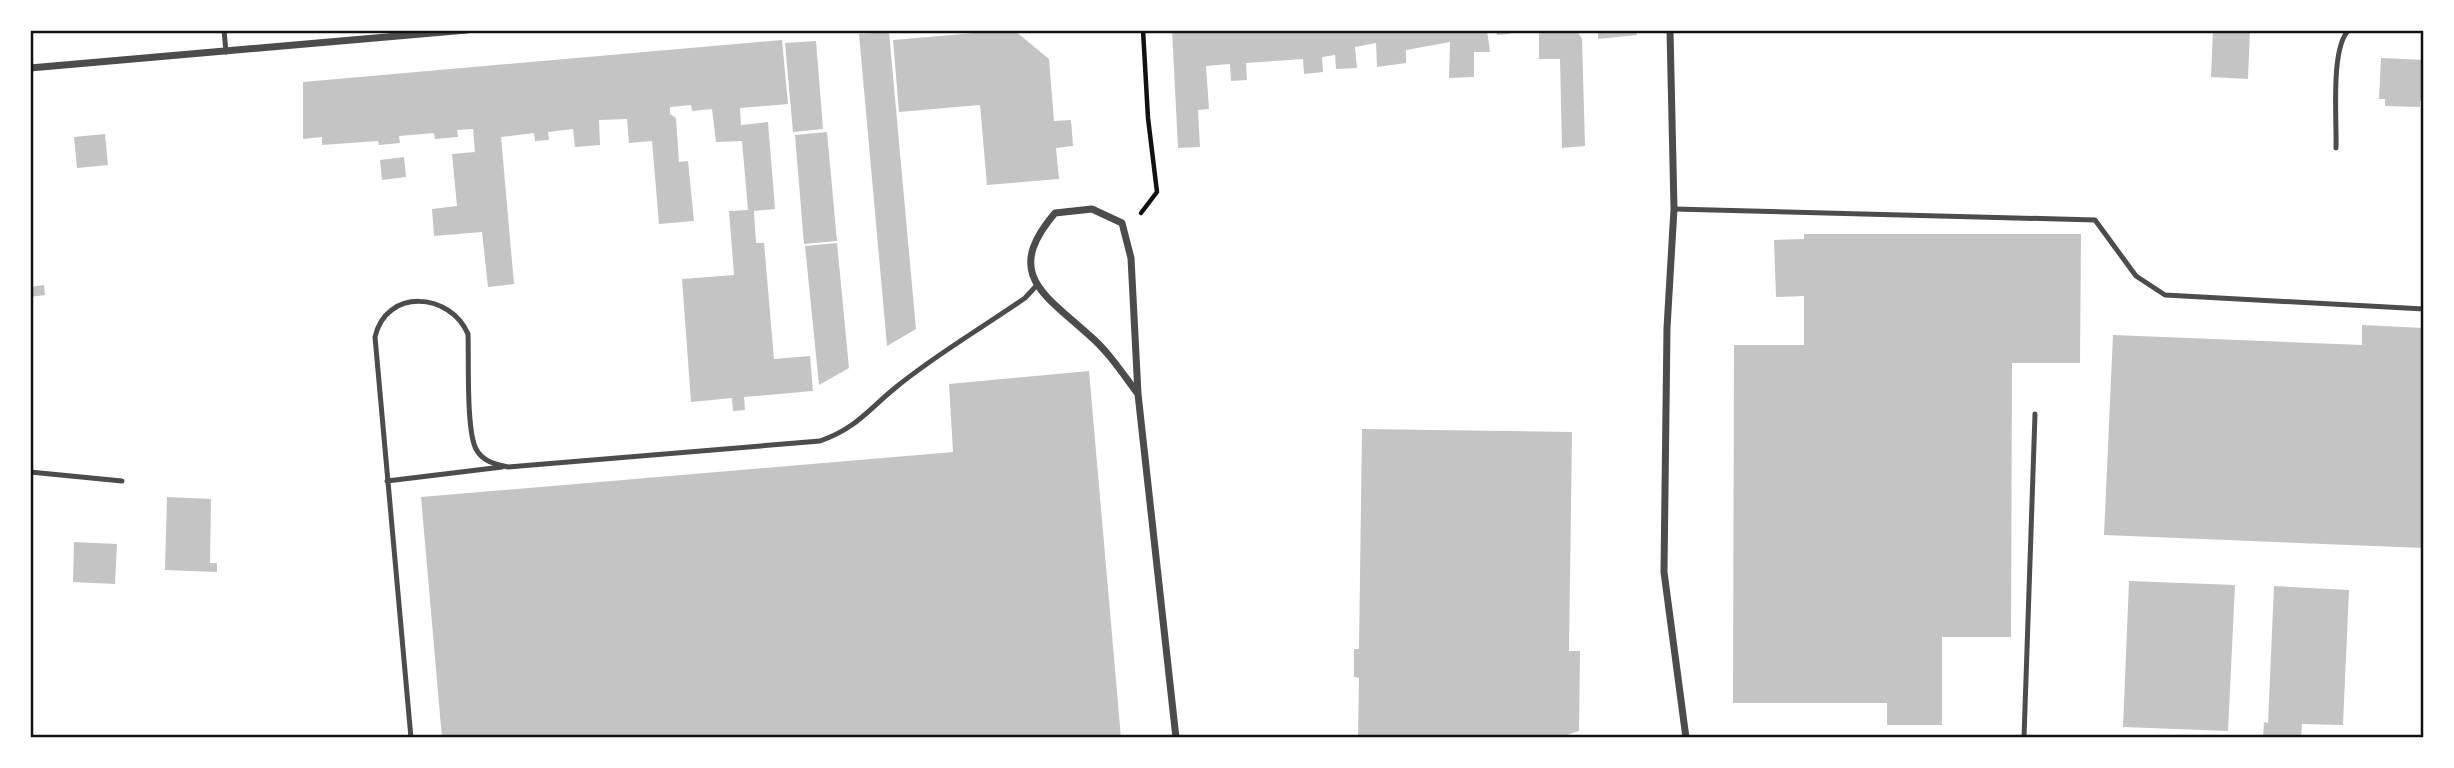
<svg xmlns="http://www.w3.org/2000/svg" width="2454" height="768" viewBox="0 0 2454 768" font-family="Signika,sans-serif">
	<rect width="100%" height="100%" fill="#fff"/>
	<!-- building -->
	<path fill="#c4c4c4" d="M1009,30H1014L1049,59L1054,121L1071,120L1073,146L1056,148L1059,179L987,185L980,105L899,112L893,40Z
		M1172,30H1487L1490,52H1474V77L1449,78L1450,42L1406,50V63L1377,67L1376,43L1355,47L1357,68L1336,69L1335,55L1322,57L1323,72L1304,74L1303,59L1246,63L1247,80L1231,81L1230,64L1206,66L1209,109L1198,110L1200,147L1178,148Z
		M1496,30H1510V34L1497,35Z
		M1539,30H1583L1578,32L1582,39L1585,146L1562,148L1560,59H1539Z
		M1598,30H1637V35L1598,39Z
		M2213,30H2250L2248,79L2211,77Z
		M889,32L916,329L887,346L859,34Z
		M782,40L788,104L740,108L741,125L768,122L775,209L754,211L756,243H764L774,359L810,356L813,391L744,397L745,410L733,411L732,398L691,402L682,279L734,275L729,211L748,210L742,141L716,142L712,109L692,111L691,105L670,107V114L676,118L679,162L688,161L694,221L659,224L652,141L629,143L627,119L599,120L600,145L575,147L573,129L548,132L549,140L535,141L534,133L501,137L514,284L488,287L482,232L434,236L432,209L457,206L452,154L475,152L473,129L457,130L458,137L435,139L434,133L399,136L400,143L379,145L378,141L322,145V137L303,139V82Z
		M816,41L823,129L793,132L785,43Z
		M2381,58L2424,60V101H2420V107L2385,106V99H2379Z
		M827,132L837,241L804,244L795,135Z
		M105,134L108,165L77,168L74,137Z
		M404,157L406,177L382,180L380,160Z
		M1804,234H2081L2080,363H2012L2011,637H1942V725H1887V703H1733L1734,345H1804V296L1776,297L1774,240L1804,239Z
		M837,243L849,368L819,385L805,246Z
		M44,285L45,295L30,297V287Z
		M2362,325L2424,328V548L2104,535L2113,335L2362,345Z
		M1089,371L1121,738H442L421,497L953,452L949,384Z
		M1362,429L1572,432L1569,651H1580L1579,731L1558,738H1358L1359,678L1354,677V649H1359Z
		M167,497L211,499L210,563H217V572L165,570Z
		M74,542L117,544L115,584L73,582Z
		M2129,581L2235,585L2228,731L2123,727Z
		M2274,586L2349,590L2343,725L2302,724L2301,738H2263L2264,722L2268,723Z"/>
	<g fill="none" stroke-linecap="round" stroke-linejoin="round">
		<!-- path -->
		<path stroke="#111" stroke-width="4.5" d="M1141,213L1157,192L1148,118L1143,30"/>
		<!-- service -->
		<path stroke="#4c4c4c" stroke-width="5" d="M224,30L226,52
			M2336,148C2337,122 2330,47 2349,30
			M1674,209L2095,220L2136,276L2165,295L2424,309
			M30,472L122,481
			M387,481L502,467
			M411,738L375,337C386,288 450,292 468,334C469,358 466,430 476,449C483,462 495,464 508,467L820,441C855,429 867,411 895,388C935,355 982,328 1025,298L1038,284
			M2024,738L2035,414"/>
		<!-- minor -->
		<path stroke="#4c4c4c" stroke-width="7" d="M1670,30L1674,209L1667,328L1664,572L1686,738
			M30,68L467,30
			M1138,394C1123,374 1108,351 1089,335C1044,294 1003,274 1055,213L1092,209L1122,223L1131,258L1138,394L1176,738"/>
	</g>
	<!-- border -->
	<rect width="2454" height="768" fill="none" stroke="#ffffff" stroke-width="63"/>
	<rect x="32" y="32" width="2390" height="704" fill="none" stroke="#111" stroke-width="2.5"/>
</svg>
